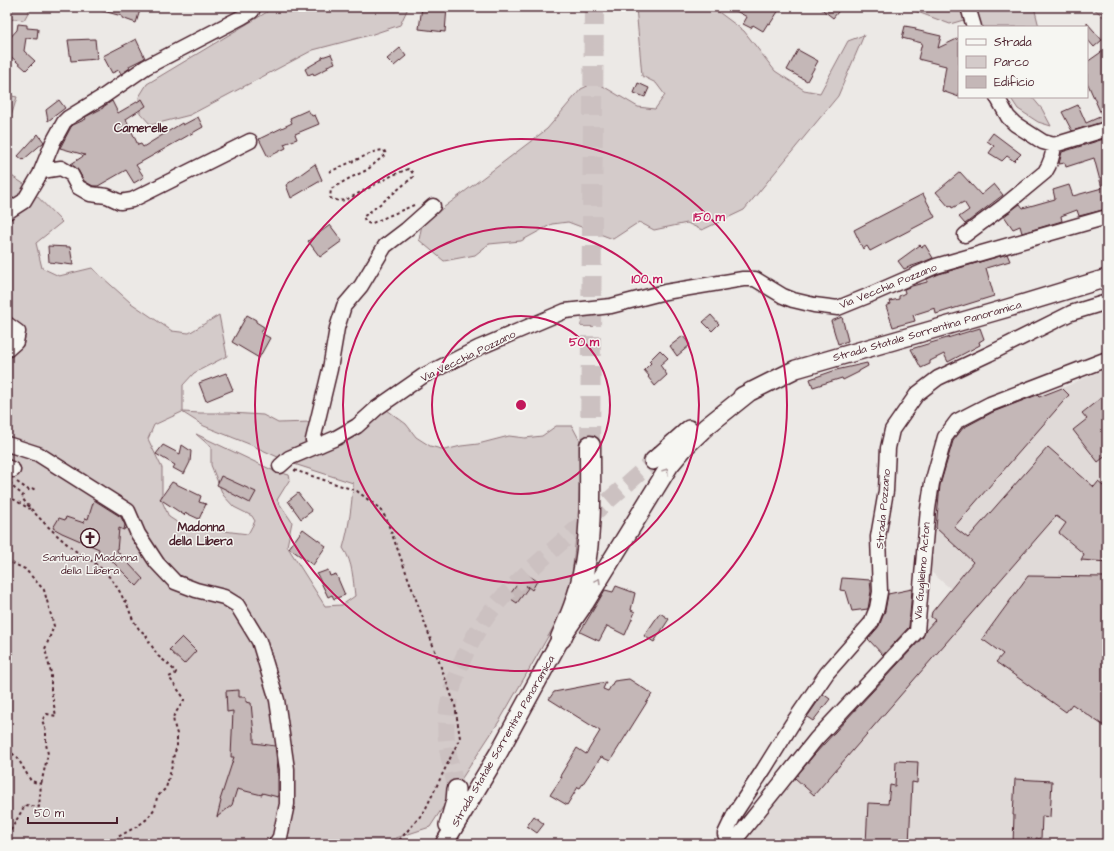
<svg xmlns="http://www.w3.org/2000/svg" width="1114" height="851" viewBox="0 0 1114 851" font-family="'Architects Daughter',sans-serif">
	<rect width="100%" height="100%" fill="#ece9e6"/>
	<filter id="ink" filterUnits="userSpaceOnUse"><feTurbulence type="fractalNoise" baseFrequency=".025" numOctaves="2"/><feDisplacementMap in="SourceGraphic" scale="8" xChannelSelector="R" yChannelSelector="G"/><feConvolveMatrix kernelMatrix="1 2 1 2 8 2 1 2 1" color-interpolation-filters="sRGB"/></filter>
	<g filter="url(#ink)">
		<!-- built -->
		<path fill="#e0dad8" d="M1107,368V844H741L795,777L920,636L926,626L928,616L951,589L930,571L943,460L949,447L960,429L974,416L992,409L1062,388Z"/>
		<!-- green -->
		<path fill="#d4cbca" stroke="#8f757a" fill-rule="evenodd" d="M7,7H29L30,9L24,20L14,19L7,21Z
			M271,7L408,8L400,25L370,35L313,50L190,115L151,125L140,113L139,97L147,84L267,12Z
			M636,7H712L744,31L775,71L804,90L820,93L848,41L864,35L838,96L744,210L702,230L687,223L654,230L639,222L613,239L568,222L552,224L521,241L489,244L475,255L444,261L419,240L422,224L547,129L581,89L596,82L638,107L655,109L665,95L656,83L642,76Z
			M904,7H1034L1039,27H981L977,16L950,24Z
			M1092,7H1105L1107,10L1106,19Z
			M7,95L17,97L7,130Z
			M1010,97H1032L1042,109L1051,126L1038,122L1018,109Z
			M7,173L27,186L62,222L36,243L42,268L59,276L92,268L131,303L172,331L189,333L219,315L227,356L194,373L183,385V412L200,413H231L263,415L278,423L311,422L315,438L322,452L348,438L387,410L406,424L416,437L430,446L445,450L461,446L478,444L509,436L525,438L542,436L556,426H572L580,441L579,505L572,577L565,607L500,720L430,827L393,839L388,844H7ZM182,412L204,426L249,444L291,463L353,483C352,505 349,527 343,548C353,562 353,580 355,596L342,605L325,606L287,546L292,522L277,500L290,479L289,475L274,471L196,434L211,447V465L223,495L234,507L252,516L255,521L248,534L183,526L169,517L162,501V468L148,439L154,425Z"/>
		<!-- building -->
		<path fill="#c4b7b7" stroke="#4a1f2b" d="M99,7H141L136,23L122,18V16L99,10Z
			M422,7H447L445,32L419,29Z
			M729,7H781L770,24L768,23L763,31L753,25L751,28L743,24L747,17Z
			M819,7H842L833,18Z
			M1087,23L1102,40L1094,47L1087,39Z
			M18,24L27,25V28L38,29L37,39L26,38L24,51L35,61L26,70L7,53V41L17,30Z
			M905,26L916,28L915,30L941,36L938,48L959,38V97L942,91L946,66L918,59L922,43L902,38Z
			M95,39L97,59L71,61L68,40Z
			M136,39L145,58L129,66L130,68L121,74L119,70L112,73L103,56Z
			M400,48L406,56L394,66L387,59Z
			M1107,48V121L1072,131L1062,112L1078,105L1086,123L1102,116L1087,82V62Z
			M798,50L818,61L807,81L787,70Z
			M331,54L335,63L327,66L328,68L314,75L313,73L308,75L305,69L322,59V57Z
			M638,83L649,88L645,97L634,93Z
			M142,99L146,106L126,119L138,145L141,144L143,147L182,123L183,125L198,117L203,127L136,165L144,177L134,183L126,170L98,186H93L84,181L78,170L71,164L85,155L60,148L71,127L73,125L86,119L85,117L103,108V107L112,101L118,113Z
			M59,100L65,108L48,121L46,110Z
			M308,110L312,116L315,115L319,124L295,134L297,139L284,144L286,148L268,157L259,139L292,123L290,118Z
			M993,133L1021,154L1014,161L1007,156L1002,161L989,153L994,146L987,141Z
			M38,134L44,142L23,160L18,156Z
			M1107,138V194H1105L1107,201V209L1079,216L1077,210L1061,216L1062,221L1022,233L1020,226L1013,229L1004,216L1020,204L1023,208L1055,199L1053,190L1069,185L1073,196L1102,188L1094,158L1066,167L1065,163L1059,164L1062,152Z
			M315,164L322,180L291,198L286,185Z
			M960,172L981,195L994,184L1003,195L965,224L959,217L969,210L964,202L952,208L951,206L949,207L936,192Z
			M923,194L935,217L870,251L867,246L863,249L854,230Z
			M330,225L342,241L320,257L308,241Z
			M920,245L922,247L925,245L933,258L921,263L909,267L904,269L898,261Z
			M48,246L70,247L73,265L49,262Z
			M1007,254L1010,261L986,268L994,296L936,314L935,308L913,315L915,321L893,327L886,306L891,304L890,301L899,299V296L905,293L904,289L912,286L927,282V279L939,274Z
			M247,315L256,320V322L264,327L261,333L270,338L259,358L232,342Z
			M711,315L719,324L712,331L703,322Z
			M594,316V326H581L582,318Z
			M842,317L848,341L838,344L831,321Z
			M980,328L984,339L979,342L980,345L948,362L944,354L930,361V364L921,368L911,349Z
			M683,336L690,345L677,356L670,346Z
			M660,350L668,358L660,365L667,375L655,386L648,377L649,376L644,370L651,363L649,361Z
			M867,363L868,366L859,371V372L843,380L842,378L813,387L810,379L836,370Z
			M226,373L233,390L206,401L199,383Z
			M1062,388L1069,395L954,527L968,538L1048,447L1094,487L1098,482L1107,489V562L1081,560L1084,554L1059,533L1066,523L1056,516L814,795L795,778L814,755L845,721L923,637L926,630L935,620L931,617L932,612L973,562L936,528L940,485L953,441L963,428L993,412L1037,395L1039,397Z
			M1107,393V455L1098,462L1073,430L1087,419L1082,413Z
			M163,445L180,454L182,445L191,451L190,462L184,474L173,468L175,465L156,454Z
			M221,476L256,492L250,503L229,492V491L217,485Z
			M172,482L201,496L199,502L206,504L199,519L186,513L184,515L160,499Z
			M298,493L312,511L301,519L288,501Z
			M94,500L121,517L125,525L124,530L119,528L117,551L143,579L137,586L108,557L107,560L98,554L99,549L62,533L53,528L59,518L65,520L66,517L84,523L85,518L88,519Z
			M303,529L326,546L313,565L289,548Z
			M328,570L330,576L336,574L345,595L334,599L332,595L328,597L317,574Z
			M528,575L537,581L532,590L523,583Z
			M1028,576L1107,577V728L1072,704L1066,712L996,662L1003,654L982,639Z
			M842,578L870,580L871,591L868,609L852,611L846,591L840,590Z
			M519,582L528,588L517,603L508,597Z
			M616,586L635,593L631,610L635,612L625,635L607,626L599,641L580,632L605,590L613,592Z
			M912,589L909,627L883,655L868,639L879,626L885,611L888,594Z
			M660,613L669,619L654,642L644,636Z
			M182,637L196,651L184,664L169,650Z
			M629,679L652,694L610,761L601,757L580,788L578,787L567,805L550,795L562,777L560,776L577,748L586,754L600,731L549,699L554,692L606,682L603,689L608,691L614,681Z
			M239,690V697H246V702L251,703L254,735V743L275,746L278,770V797L262,793V795L237,789L232,805L217,817L221,801L220,800L234,757H231L233,711L227,712L226,691Z
			M823,694L830,699L813,721L807,717Z
			M896,761L918,762L917,783L912,782L909,844H866L868,803L888,804L890,785L895,786Z
			M1015,779L1052,781L1050,817L1042,816L1041,839L1036,838V844H1013L1014,815H1013Z
			M534,816L544,824L537,833L527,826Z"/>
		<g fill="none" stroke-linecap="round" stroke-linejoin="round">
			<!-- major-tunnel -->
			<path stroke="#ccc1c1" stroke-width="17" stroke-dasharray="17 8" stroke-linecap="butt" d="M456,789C452,768 445,747 446,725C448,685 469,638 494,607C505,594 517,582 530,570L653,461"/>
			<!-- highway-tunnel -->
			<path stroke="#ccc1c1" stroke-width="20" stroke-dasharray="20 10" stroke-linecap="butt" d="M590,446L594,7"/>
			<defs>
				<path id="minor" d="M968,7L974,27
					M997,97L1008,117L1015,124L1043,142L1054,145L1107,129
					M42,171L61,168L71,174L78,187L90,194L107,196L120,202L132,200L250,141
					M7,212L24,201L40,174L53,142L64,122L68,118L104,96L146,67L242,17L252,11L253,7
					M965,235L1004,206L1045,172C1051,163 1053,156 1054,145
					M7,324L18,332L16,342L7,350
					M7,444L38,454L128,511L138,534L157,563L175,582L196,590L224,597L237,605L259,641L277,700L287,769V804L280,837L276,844
					M320,445L313,440L330,369L337,328L344,306L361,286L385,246L406,230L433,206
					M280,466L289,458L336,438L357,426L377,408L423,376L478,348L565,311L611,306L665,292L743,279H755L783,296L793,300L814,305L838,308L865,297L936,266L1107,217
					M7,467L13,470
					M730,844L725,834L735,813L764,769L792,724L827,673L871,623L877,608L880,592L878,537L886,491L888,448L892,430L917,394L938,378L989,354L1071,313L1107,302
					M732,844L816,739L917,631L928,509L932,483L945,437L957,421L990,404L1107,359"/>
				<path id="major" d="M742,396L796,369L1008,308L1107,278
					M653,461L689,429
					M448,825L455,801L456,789
					M444,844L499,752L561,638L585,603L670,465L686,446L706,427L751,391"/>
				<path id="highway" d="M561,638C570,617 579,596 583,574C592,532 590,489 590,446"/>
			</defs>
			<!-- minor casing -->
			<use href="#minor" stroke="#4a1f2b" stroke-width="17"/>
			<!-- major casing -->
			<use href="#major" stroke="#4a1f2b" stroke-width="20"/>
			<!-- highway casing -->
			<use href="#highway" stroke="#4a1f2b" stroke-width="23"/>
			<!-- path -->
			<path stroke="#4a1f2b" stroke-width="2" stroke-dasharray="3 3" stroke-linecap="butt" d="M329,172L376,151L384,150L386,154L367,170L350,178L331,189L330,198L339,201L346,200L393,175L408,169L412,172L413,177L384,201L363,217L366,222L370,224L414,205
				M294,470L357,491L379,508L386,518L455,705L460,738L424,812L396,844
				M10,482L14,488L23,495L22,498C37,517 54,533 73,549C79,554 87,557 93,562C106,571 119,587 124,601L126,602L133,620L139,629L146,635L150,643L158,656L167,663L176,672L175,674L169,677L171,680L184,698V700L173,717L174,724L177,734V747L174,754L172,766L166,788L157,797L155,808L147,819L139,825L118,837L114,842V844
				M17,482L30,491L37,487
				M7,498L13,499L30,509
				M7,559L14,564L25,569L44,590L54,626L45,649L51,673V690L56,716L47,714L42,720L46,731V744L48,754L41,784
				M7,750L17,757L31,781L41,784L39,807L25,805L7,837"/>
			<!-- minor -->
			<use href="#minor" stroke="#f6f6f2" stroke-width="14"/>
			<!-- major -->
			<use href="#major" stroke="#f6f6f2" stroke-width="17"/>
			<!-- highway -->
			<use href="#highway" stroke="#f6f6f2" stroke-width="20"/>
		</g>
		<!-- one-way arrows -->
		<defs><path id="oneway-chevron" d="M-2-3.5L2.5 0L-2 3.5" fill="none" stroke-width="1.6" stroke-linecap="round" stroke-linejoin="round"/></defs>
		<g stroke="#a99598">
			<use href="#oneway-chevron" transform="translate(666 471) rotate(-56)"/>
			<use href="#oneway-chevron" transform="translate(598 581) rotate(-59)"/>
		</g>
	</g>
	<!-- distance rings -->
	<g fill="none" stroke="#c2185b" stroke-width="2">
		<circle cx="521" cy="405" r="89"/>
		<circle cx="521" cy="405" r="178"/>
		<circle cx="521" cy="405" r="266"/>
	</g>
	<!-- icons -->
	<defs>
		<symbol id="church-ring" viewBox="-11 -11 22 22"><circle r="9.5" fill="#f6f6f2" stroke="#4a1f2b" stroke-width="1.5"/><path d="M-1.2-6h2.4v3.5h3.3v2.4h-3.3V6h-2.4V-.1h-3.3v-2.4h3.3Z" fill="#4a1f2b"/></symbol>
	</defs>
	<g fill-rule="evenodd">
		<use href="#church-ring" x="79" y="527" width="22" height="22"/>
	</g>
	<g text-anchor="middle" dominant-baseline="central" stroke-width="3" stroke-linejoin="round" paint-order="stroke">
		<!-- street labels -->
		<g font-size="11" fill="#4a1f2b" stroke="#f6f6f2">
			<text transform="translate(888 286) rotate(-22)">Via Vecchia Pozzano</text>
			<text transform="translate(927 331) rotate(-16)">Strada Statale Sorrentina Panoramica</text>
			<text transform="translate(468 356) rotate(-26)">Via Vecchia Pozzano</text>
			<text transform="translate(883 509) rotate(-85)">Strada Pozzano</text>
			<text transform="translate(922 571) rotate(-85)">Via Guglielmo Acton</text>
			<text transform="translate(503 741) rotate(-60)">Strada Statale Sorrentina Panoramica</text>
		</g>
		<!-- poi labels -->
		<g font-size="11" fill="#4a1f2b" stroke="#f6f6f2">
			<text x="90" y="557">Santuario Madonna<tspan x="90" dy="13">della Libera</tspan></text>
		</g>
		<!-- neighbourhood labels -->
		<g font-size="12" font-weight="bold" fill="#4a1f2b" stroke="#f6f6f2">
			<text x="141" y="128">Camerelle</text>
			<text x="201" y="527">Madonna<tspan x="201" dy="14">della Libera</tspan></text>
		</g>
	</g>
	<circle cx="521" cy="405" r="6" fill="#c2185b" stroke="#f6f6f2" stroke-width="2"/>
	<g font-size="12" text-anchor="middle" font-weight="bold" fill="#c2185b" stroke="#f6f6f2" stroke-width="3" stroke-linejoin="round" paint-order="stroke">
		<text x="709" y="221">150 m</text>
		<text x="647" y="283">100 m</text>
		<text x="584" y="346">50 m</text>
	</g>
	<!-- margin -->
	<rect width="1114" height="851" fill="none" stroke="#f6f6f2" stroke-width="24"/>
	<rect x="12" y="12" width="1090" height="827" fill="none" stroke="#4a1f2b" stroke-width="1.5" filter="url(#ink)"/>
	<!-- legend -->
	<rect x="958" y="26" width="130" height="72" fill="#f6f6f2" stroke="#b1a0a2"/>
	<rect x="966" y="39" width="20" height="6" fill="#f6f6f2" stroke="#b1a0a2"/>
	<text x="994" y="46" font-size="12" fill="#4a1f2b">Strada</text>
	<rect x="966" y="56" width="20" height="12" fill="#d4cbca" stroke="#b1a0a2"/>
	<text x="994" y="66" font-size="12" fill="#4a1f2b">Parco</text>
	<rect x="966" y="76" width="20" height="12" fill="#c4b7b7" stroke="#b1a0a2"/>
	<text x="994" y="86" font-size="12" fill="#4a1f2b">Edificio</text>
	<!-- scale -->
	<path d="M28 817v6h89v-6" fill="none" stroke="#4a1f2b" stroke-width="2"/>
	<text x="34" y="817" font-size="12" fill="#4a1f2b" stroke="#f6f6f2" stroke-width="3" paint-order="stroke">50 m</text>
</svg>
